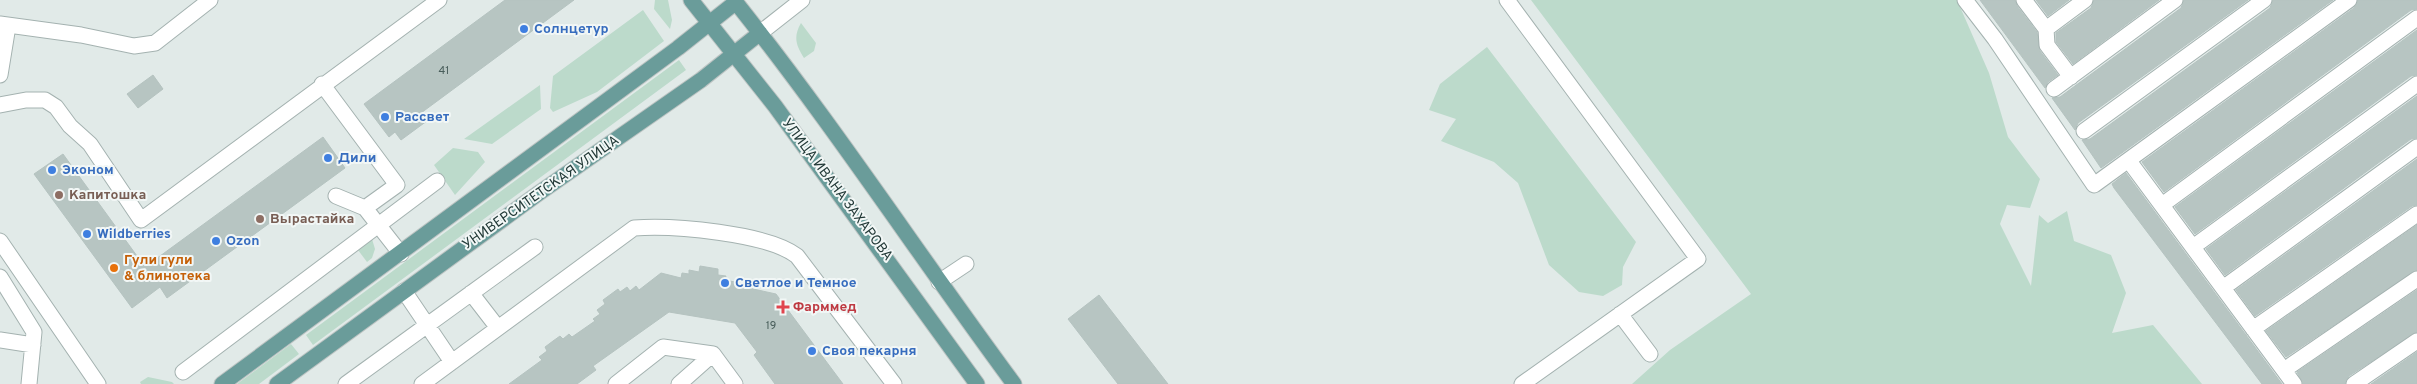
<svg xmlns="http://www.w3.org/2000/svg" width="2417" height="384" viewBox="0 0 2417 384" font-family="Overpass,sans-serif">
	<rect width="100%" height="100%" fill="#e1eae8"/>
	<!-- green -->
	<path fill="#bcdacb" d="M655,0H668L672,20L670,29L654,9Z
		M1531,0H1957L1989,73L2008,137L2040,179L2030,208L2007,205L2000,224L2031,286L2039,215L2048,223L2067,211L2074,241L2111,255L2126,293L2112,333L2153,325L2202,384H1632L1670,350L1751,294Z
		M643,10L664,41L597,92L553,112L550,108L553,76Z
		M801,23L816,43L814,51L804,58C796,45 793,37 801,23Z
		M1487,47L1636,242L1623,267L1622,285L1603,296L1579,292L1549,265L1518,183L1494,162L1441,141L1456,119L1429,110L1440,84Z
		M679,60L686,70L313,345L306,335Z
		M540,85L541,109L492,144L464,139Z
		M453,148L478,152L485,162L455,195L434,165Z
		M372,239L375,249L372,258L367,262L358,250Z
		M291,344L299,354L259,384H237Z
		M148,377L172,382L174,384H141L140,382Z"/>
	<!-- building -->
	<path fill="#b7c5c2" stroke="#b5c3c0" d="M505,0H574L421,113L427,121L420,126L401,140L395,132L389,137L364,104Z
		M1980,0H2015L2017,6L2037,32L2040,51L2058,75L2048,82L2045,88Z
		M2036,0H2069L2048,16Z
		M2094,0H2159L2073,64L2056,42V33L2091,8Z
		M2184,0H2248L2078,123L2075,130L2052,98L2060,97L2181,8Z
		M2273,0H2333L2101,168L2082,140L2090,139L2270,8Z
		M2358,0H2417V9L2411,10L2164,192L2142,162L2354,8Z
		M2417,30V75L2411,76L2195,234L2175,207Z
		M153,75L163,89L138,108L127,94Z
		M2417,96V138L2411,139L2225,275L2206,249Z
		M323,137L345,168L167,298L160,287L132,308L34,174L63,154L145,267Z
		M2417,159V205L2412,206L2255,316L2236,290Z
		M2126,173L2246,335L2282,384H2262L2114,188L2112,184Z
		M2417,225V270L2286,357L2266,331Z
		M700,266L718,269V275L726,276L725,280L735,282V285L776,294L843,384H775L754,355L757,352L735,323L669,312L593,366L596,370L577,384H509L542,360L539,357L547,351L545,347L553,341L560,336L563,339L569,334L572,337L595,321L593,319L600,314L597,310L605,304L603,300L618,289L620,292L627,287L630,291L636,286L639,290L661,273L681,278L682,273L689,274V270L699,272Z
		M2417,290V332L2349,376L2345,384H2303L2297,372Z
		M1099,295L1168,384H1118L1068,319Z
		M2417,352V384H2371Z"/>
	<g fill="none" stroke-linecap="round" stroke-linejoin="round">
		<defs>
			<path id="minor" d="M1507,0L1698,259L1522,384
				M1965,0L1995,39L2094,185L2349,0
				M2024,0L2046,29L2047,45L2071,77
				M0,24L81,35L134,46L155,43L210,0
				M2046,29L2085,0
				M760,33L802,0
				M0,75L8,26
				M322,84L397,185L365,208
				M2054,89L2175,0
				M0,105L26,100H45L56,107L70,126L90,144L141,220L439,0
				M2084,131L2264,0
				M2129,161L2294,384
				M336,196L365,208L401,254
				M2162,205L2417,18
				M0,241L98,384
				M2193,247L2417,84
				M0,277L34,332L29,384
				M939,282L966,264
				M2223,288L2417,147
				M404,291L452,362
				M471,293L498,328
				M1620,314L1650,354
				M2253,329L2417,214
				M0,340L33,345
				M2284,370L2417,279
				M183,372L437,181
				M346,384L535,247
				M422,384L634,228C672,225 767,233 797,256L894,384
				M616,384L663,347L713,354L735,384
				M679,384L713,354
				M2354,384L2417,341"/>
			<path id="major" d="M691,0L775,106L977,384
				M734,0C833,124 920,257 1014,384
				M222,384L678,48L736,2
				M277,384L539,193L701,80L760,33"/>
		</defs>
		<!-- minor casing -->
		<use href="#minor" stroke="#a4b2b0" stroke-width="17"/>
		<!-- major casing -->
		<use href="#major" stroke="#bdc4c3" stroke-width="17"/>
		<!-- minor -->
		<use href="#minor" stroke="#fff" stroke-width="15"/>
		<!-- major -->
		<use href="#major" stroke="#6a9c9a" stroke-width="15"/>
	</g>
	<!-- markers -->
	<g fill="#3f7fe0" stroke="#f2f7f6" stroke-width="2">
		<circle cx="524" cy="29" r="5"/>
		<circle cx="385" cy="117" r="5"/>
		<circle cx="328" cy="158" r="5"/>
		<circle cx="52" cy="170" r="5"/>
		<circle cx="87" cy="234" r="5"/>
		<circle cx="216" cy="241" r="5"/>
		<circle cx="725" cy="283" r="5"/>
		<circle cx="812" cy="351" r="5"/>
	</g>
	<g fill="#8d6e63" stroke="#f2f7f6" stroke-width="2">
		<circle cx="59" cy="195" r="5"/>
		<circle cx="260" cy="219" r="5"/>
	</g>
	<circle fill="#e8710a" stroke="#f2f7f6" stroke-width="2" cx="114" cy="268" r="5"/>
	<path fill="#e0444e" stroke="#f2f7f6" stroke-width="2" d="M780.5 299.5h5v5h5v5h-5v5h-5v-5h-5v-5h5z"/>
	<g text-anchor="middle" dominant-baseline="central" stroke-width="4" stroke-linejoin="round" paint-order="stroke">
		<!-- number labels -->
		<g font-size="11" fill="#485d5a">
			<text x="444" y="71">41</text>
			<text x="771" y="326">19</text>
		</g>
		<!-- shop labels -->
		<g font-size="14" font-weight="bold" fill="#366cbe" stroke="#f2f7f6" text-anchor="start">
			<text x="534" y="29">Солнцетур</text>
			<text x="395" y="117">Рассвет</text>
			<text x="338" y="158">Дили</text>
			<text x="62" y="170">Эконом</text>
			<text x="97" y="234">Wildberries</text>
			<text x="226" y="241">Ozon</text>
			<text x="735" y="283">Светлое и Темное</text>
			<text x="822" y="351">Своя пекарня</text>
		</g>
		<!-- street labels -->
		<g font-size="14" fill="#233a38" stroke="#f2f7f6">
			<text transform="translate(837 190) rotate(53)">УЛИЦА ИВАНА ЗАХАРОВА</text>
			<text transform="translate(541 193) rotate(-35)">УНИВЕРСИТЕТСКАЯ УЛИЦА</text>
		</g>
		<!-- education labels -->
		<g font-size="14" font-weight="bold" fill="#785e54" stroke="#f2f7f6" text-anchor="start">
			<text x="69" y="195">Капитошка</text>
			<text x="270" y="219">Вырастайка</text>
		</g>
		<!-- food labels -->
		<g font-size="14" font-weight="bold" fill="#c56008" stroke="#f2f7f6" text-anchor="start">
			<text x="124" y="260">Гули гули<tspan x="124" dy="16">&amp; блинотека</tspan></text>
		</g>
		<!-- health labels -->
		<g font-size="14" font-weight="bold" fill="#be3a42" stroke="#f2f7f6" text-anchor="start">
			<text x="793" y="307">Фарммед</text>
		</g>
	</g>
</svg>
